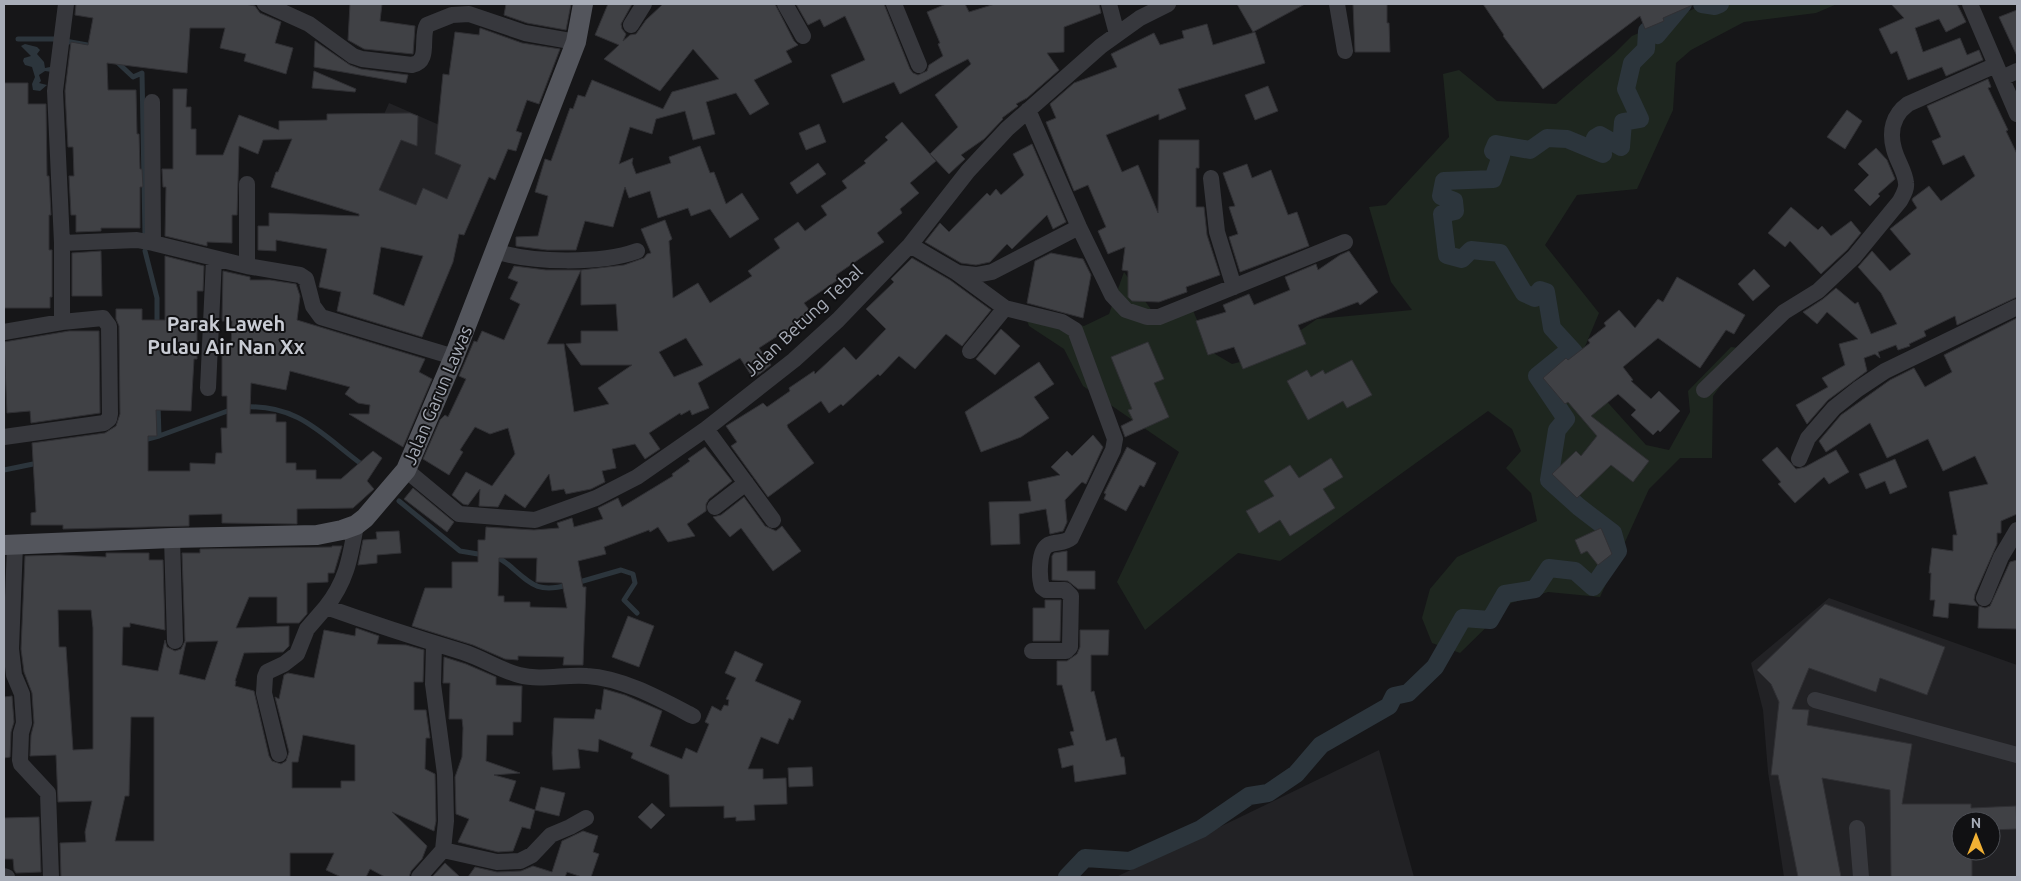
<svg xmlns="http://www.w3.org/2000/svg" width="2021" height="881" viewBox="0 0 2021 881" font-family="Ubuntu,sans-serif">
	<rect width="100%" height="100%" fill="#161618"/>
	<!-- built -->
	<path fill="#222225" fill-rule="evenodd" d="M389,103L506,154L495,180L489,177L464,235L343,210L352,188L283,159L294,135L362,164Z
		M1829,598L2017,665V877H1784L1768,772L1763,710L1751,663ZM1961,821H1991V851H1961Z
		M1379,750L1414,877H1116Z"/>
	<!-- green -->
	<path fill="#1e261f" d="M1705,4H1837L1816,13L1744,22L1691,50L1676,63L1673,110L1637,189L1577,195L1545,245L1599,313L1579,361L1584,376L1646,445L1669,450L1690,412L1688,391L1731,347L1747,349L1713,396L1712,458H1680L1649,489L1600,597L1548,592L1511,603L1460,653L1432,643L1422,618L1430,589L1457,557L1537,521L1531,493L1506,468L1521,451L1512,429L1488,411L1280,561L1238,553L1145,630L1117,582L1179,452L1083,386L1064,349L1029,326L1023,310L1084,326L1109,314L1124,272L1155,315L1192,308L1210,351L1232,364L1263,356L1317,319L1412,310L1391,282L1369,207L1386,205L1449,137L1443,74L1459,70L1497,101L1556,104L1615,53L1632,36Z"/>
	<!-- water -->
	<path fill="#2c353c" d="M25,44L37,47L40,50L37,54L44,62L45,68L50,67L52,72L45,71L39,75L41,81L39,83L47,85L40,91L33,90L32,84L35,77L32,67L25,65L23,61L24,58L31,56L21,46Z"/>
	<g fill="none" stroke-linecap="round" stroke-linejoin="round">
		<!-- stream -->
		<path stroke="#2c353c" stroke-width="5" d="M18,39H56
			M65,41L93,46
			M116,61L133,77L142,73L145,236
			M145,251L157,298V325
			M158,404L159,436L233,409
			M244,407C299,404 323,436 364,466
			M144,440L159,436
			M4,470L38,463
			M399,501L460,551L484,555
			M493,556C500,558 504,561 510,566C532,585 538,593 568,585
			M576,583L621,570L633,574L635,583L624,600L637,613"/>
		<!-- canal -->
		<path stroke="#2c353c" stroke-width="18" d="M1702,4L1715,6L1720,4
			M1067,877L1085,858L1130,861L1201,829L1249,796L1268,793L1296,774L1321,745L1389,706L1394,696L1408,693L1435,667L1463,618L1490,620L1505,594L1535,589L1549,568L1575,571L1593,587L1618,551L1613,533L1579,507L1549,480L1557,430L1566,419L1537,376L1563,355L1574,352L1552,328L1546,292L1540,290L1535,298L1524,293L1500,253L1471,250L1462,259L1447,255L1442,214L1455,211L1454,201L1441,196L1444,181L1493,179L1501,156L1493,151L1496,144L1530,150L1547,138L1567,139L1603,154L1595,138L1600,135L1621,147L1623,122L1640,119L1626,89L1632,63L1646,49L1647,31L1657,35L1683,4"/>
	</g>
	<!-- building -->
	<path fill="#404145" stroke="#303034" fill-rule="evenodd" d="M76,4H245L255,6L260,13L281,22L275,43L293,48L286,74L244,61L246,54L220,48L225,28H190L187,73L107,63L108,90H136L137,134H139L140,169H142L143,187H140V228H101V231L76,232V215H71L69,176H74L73,147H68L65,91L71,42L88,45L93,18L75,15Z
		M350,4H382L380,21L415,26L413,54L364,49L348,40Z
		M506,4H571L566,30L527,23L504,15Z
		M608,4H632L621,24L622,29L626,34L623,41L630,35L636,34L646,20L663,4H775L794,41L798,45L786,51L792,62L754,80L769,104L750,115L736,93L706,102L715,134L693,140L685,111L656,119L652,134L630,127L619,164L633,158L632,163L636,174L671,163L669,157L700,146L710,173L714,172L726,204L742,193L759,219L730,238L710,209L691,216L688,208L658,218L650,191L629,198L625,187L613,227L585,221L576,250H547L516,246V237L538,236L548,196L535,192L545,159L551,161L570,108L573,109L578,95L585,97L592,80L663,109L672,92L719,79L693,49L660,91L604,59L619,45L595,35Z
		M796,4H884L910,69L913,73L918,75L927,71L929,65L943,56L938,44L940,43L927,12L946,4H965L969,12L995,4H1099L1101,13L1064,27V52L1047,53L1059,70L1027,98L1016,104L1018,106L1002,118L1003,119L984,139L961,155L965,159L949,174L930,154L958,127L935,95L971,64L968,59L900,94L894,82L843,103L831,75L865,60L861,51L845,16L824,27L820,19L808,25Z
		M1237,4H1305L1253,32Z
		M1353,4H1387V23H1389L1390,52H1355Z
		M1483,4H1695L1663,18L1664,21L1645,29L1640,16L1543,89L1503,36L1504,35Z
		M1891,4H1957L1966,22L1946,32L1939,19L1915,28L1923,52L1960,38L1967,55L1979,50L1983,60L1946,76L1942,67L1908,80L1897,51L1891,54L1879,29L1904,18Z
		M2017,10V56L1999,17Z
		M1207,24L1213,45L1255,32L1265,63L1178,89L1186,109L1159,120V114L1106,135L1122,172L1138,165L1158,213L1159,140H1199V168H1196V207H1204L1207,235L1220,275L1186,287L1187,292L1159,302L1132,301L1128,297V271L1122,270L1125,247L1108,254L1098,231L1106,227L1088,185L1074,191L1046,122L1056,118L1050,104L1074,83L1117,67L1111,54L1154,33L1160,45L1184,38L1182,31Z
		M480,28L522,43L560,49L539,104L527,100L516,131L522,133L516,151L508,149L495,180L489,177L464,235L459,234L453,262L422,337L337,311L341,292L319,287L327,249L276,240V251L258,250V226H269V213L359,216V214L271,187L276,172H278L292,139L263,140L258,154L239,146L237,215H232V243L207,242V246L165,236L166,187H163L162,169H173V89H187L186,107H191V129H196V155H223L239,115L279,130V121L327,120V114L410,113L418,116L417,146L401,140L379,190L416,205L423,188L447,199L461,165L435,154L443,74L449,75L455,32L479,35ZM381,247L423,256L404,306L373,294Z
		M315,41L350,65L361,69L408,75L406,83L314,67Z
		M314,71L356,89L355,92L312,88Z
		M1988,79L1991,87L1988,88L2008,130L2006,131L2017,154V297L1957,325L1955,316L1924,331L1926,336L1909,344L1910,346L1898,350L1896,345L1878,352L1880,358L1875,354L1864,358L1867,371L1828,400L1807,424L1796,405L1828,387L1822,378L1845,365L1839,344L1858,339L1827,312L1817,324L1803,312L1823,299L1836,288L1855,304L1858,302L1871,334L1897,324L1881,293L1858,267L1872,251L1890,271L1911,254L1890,229L1917,208L1912,200L1913,198L1929,186L1941,201L1975,176L1964,155L1943,165L1932,141L1941,137L1927,106Z
		M4,83H28V104H46L47,176H49L51,215H49V250H52V297H50V308H4Z
		M1268,86L1278,111L1255,120L1245,95Z
		M1847,110L1862,121L1845,149L1827,137Z
		M902,122L936,161L910,183L919,193L900,209L902,213L877,233L884,242L836,275L839,279L804,303L813,315L788,332L787,330L759,348L771,365L761,373L753,378L740,358L698,383L709,408L692,415L690,410L681,415L680,413L649,433L660,449L645,459L635,444L612,449L616,468L602,471L605,482L591,489L566,494L564,489L552,491L549,474L525,508L505,494L498,507L479,506L480,489L468,505L463,504L452,495L466,472L492,486L515,454L508,428L490,434L475,427L460,450L463,452L449,475L423,459L440,420L445,415L448,417L466,379L459,376L474,341L477,342L482,331L504,340L520,304L510,299L518,282L508,278L514,266L546,270H581L547,344H564L574,412L609,404L598,388L632,365H581L566,344L581,343V331H618L616,304L581,305V270L624,265L644,258L647,254L651,253L641,229L665,220L672,239L669,241L673,298L698,283L710,303L752,276L748,271L780,248L774,239L798,222L805,231L827,215L821,206L847,188L842,181L866,163L864,161L888,140L885,137ZM686,338L703,365L674,377L659,352Z
		M819,124L826,142L806,150L799,133Z
		M1032,144L1066,222L1053,229L1047,215L1012,249L1007,244L990,262L976,265L961,263L925,242L940,223L949,232L987,193L990,196L996,189L1001,195L1024,175L1013,154Z
		M1876,148L1887,160L1895,179L1878,194L1880,196L1870,206L1854,190L1869,175L1858,164Z
		M818,163L826,174L797,194L790,183Z
		M1247,164L1252,178L1271,170L1288,215L1297,212L1309,246L1240,272L1229,237L1238,234L1229,207L1235,206L1223,173Z
		M1791,207L1818,230L1822,226L1831,236L1851,221L1861,233L1847,250L1821,274L1790,241L1785,247L1768,233Z
		M101,251L102,296H72V253Z
		M1349,251L1378,292L1360,305L1358,302L1298,325L1306,344L1243,369L1234,347L1208,355L1196,321L1226,312L1223,305L1249,294L1254,305L1290,290L1285,277L1316,264L1318,270L1340,255Z
		M1051,253L1083,259L1091,275L1083,318L1027,303L1035,261Z
		M165,256L204,266L203,291H197V359H194L191,411L156,410L157,436H148V471H190V463L215,464L216,453H222L221,428H227V396H222V346L231,347L232,321H222L223,271L250,277V280H270L296,284L300,296L297,320L425,359L419,372L432,379L403,447L349,414H369L370,405L358,403L345,394L350,387L290,371L286,390L251,383L250,414H276V422H286V463H296V470H316V479H341L373,451L382,458L367,481L374,489L353,508L297,509V524L222,523V514L189,515V526L63,529V525H31V513L36,512L32,443L105,433L116,426L120,414L119,326L116,319V309H142V320H165Z
		M912,258L950,280L991,310L962,346L946,334L915,369L899,356L880,376L878,374L843,406L841,404L829,413L821,401L787,425L788,428L814,463L768,497L731,446L737,442L726,426L763,403L767,407L790,391L789,388L814,371L815,374L844,347L856,360L886,329L866,309L894,282L891,279Z
		M1754,269L1770,286L1753,301L1738,284Z
		M1677,277L1745,315L1734,334L1726,330L1700,368L1658,338L1623,367L1633,380L1631,381L1651,399L1659,391L1680,411L1660,432L1658,430L1653,435L1631,415L1636,410L1618,394L1591,416L1649,461L1633,482L1611,465L1577,498L1552,474L1576,451L1581,456L1597,436L1568,402L1565,404L1543,378L1566,358L1568,360L1590,343L1588,340L1606,326L1604,323L1619,310L1635,328L1658,299L1663,302Z
		M2017,318V514L2001,521V533H1997V544L1975,594L1974,600L1978,606L1949,603L1948,618L1933,616L1935,600H1930L1931,573H1929L1932,548L1953,551V535H1957L1949,492L1988,484L1975,456L1943,471L1928,439L1887,458L1870,423L1826,452L1819,441L1841,415L1890,380L1914,368L1925,387L1952,372L1944,355Z
		M1001,329L1020,346L995,375L976,359Z
		M69,331H99L100,413L31,423L30,411L7,413L4,342Z
		M1148,342L1164,379L1154,383L1169,417L1125,437L1121,426L1133,420L1128,410L1132,409L1111,357Z
		M1352,360L1372,395L1347,408L1343,401L1308,420L1287,381L1307,370L1311,377L1323,370L1325,374Z
		M1039,362L1054,384L1034,397L1049,418L1021,437L981,452L965,412Z
		M1093,435L1103,447L1086,484L1082,482L1065,500L1067,522L1063,531L1050,534L1046,509L1019,514L1020,544L991,545L989,502L1031,501L1028,482L1060,475L1051,467L1067,451L1072,456Z
		M705,447L732,481L709,499L706,504V511L687,524L695,536L668,542L658,527L650,532L649,530L604,547L606,554L578,561L583,587H586L583,665H563L564,657L518,656V660L505,659L473,645L412,626L425,588H452V562H478V540H485L486,527L534,530L559,528L557,523L572,518L574,527L603,519L598,508L618,498L622,507L673,476L672,474L690,461L688,459ZM499,558H537L536,582L562,583L567,608L530,607V602H504V596H498Z
		M1127,447L1156,463L1144,487L1140,485L1126,511L1104,499L1106,494L1104,493Z
		M1777,447L1796,469L1805,467L1836,450L1849,472L1829,484L1824,477L1795,503L1778,484L1781,482L1762,460Z
		M1331,458L1343,477L1323,489L1335,508L1290,536L1280,520L1259,533L1246,511L1274,496L1264,481L1290,465L1299,478Z
		M1895,459L1907,487L1890,494L1885,481L1866,489L1859,474Z
		M413,488L454,522L447,532L404,499Z
		M744,497L765,526L776,531L782,526L801,551L773,571L741,528L730,537L713,517L721,515Z
		M1601,528L1612,554L1598,565L1587,551L1581,554L1575,540Z
		M399,531L401,553L377,555V563L358,565L363,540L377,539L376,532Z
		M332,546H342L334,573H328V582L307,583V614L299,623H277V597H249L236,628L289,626V646L283,652L244,653L235,681H236L235,686L254,691L269,756L272,761L281,764L286,761L289,752L275,697L279,699L284,675L288,673L314,678L324,630L355,636L356,628L379,636L377,644L406,645L424,650L423,682H414V710H426L430,738H426L425,769L435,774L436,821L434,831L392,812L427,846L422,859L411,871L409,877H385L370,869L366,877H341L326,870L334,853H290V877H61L60,843L86,842L85,832L92,801L58,802L56,755L30,756L31,735L34,723L32,693L24,672L21,649L25,556L59,555L106,557V553H149V560H163L165,630L130,623V627H123L122,665L158,671L165,640L167,647L175,651L181,649L185,641L182,553H200V549L332,547ZM58,610H91L93,628V749L73,750L66,647H59ZM218,641L205,680L179,674L186,642ZM131,717H154V841H115L125,796H129ZM303,735L355,745V781H341V788H292V762H298Z
		M1067,551V571H1095V589H1078L1068,581L1052,580V556L1054,553Z
		M2017,560V629L1978,628L1979,606L1985,608L1990,606L2010,562Z
		M1045,600H1061L1060,641H1033V608H1045Z
		M1825,604L1945,647L1927,695L1880,678L1876,692L1809,668L1792,709L1809,710L1807,725L1912,744L1902,804H1971V808L2016,806L2017,829L1991,830V821H1961V851H1972V877H1891L1890,790L1822,778L1841,877H1798L1778,775H1771L1779,702L1771,684L1757,670Z
		M628,616L654,626L639,667L612,657Z
		M1080,630H1109L1108,655H1091V692L1094,691L1106,741L1116,738L1121,757H1124L1126,774L1075,782L1073,765L1062,768L1058,749L1074,745L1070,732L1074,731L1062,685H1057V661H1067L1077,654L1080,647Z
		M735,651L763,664L755,681L801,701L793,720L789,718L778,744L761,737L748,769H763V779L786,778L787,804L754,805L755,820L736,821V817L724,818V806L670,807L669,775L631,758L633,753L599,739L598,752L578,749L580,768L553,770L552,753L554,718L594,719L596,709L601,710L604,689L625,695L662,711L650,746L682,759L686,748L697,753L709,724L705,722L712,706L721,711L724,705L728,706L729,700L726,699L736,678L725,673Z
		M444,657L466,664L496,677V685L522,686L521,722H513V735H487L486,761L520,773L494,775L516,781L509,801L535,810L530,829L522,827L513,851L498,852L458,842L469,819L456,814L455,777L462,757L463,728L462,719H449L450,683H443Z
		M12,696L14,722L11,732L10,757L4,758V697Z
		M812,767L813,786L789,787L788,768Z
		M541,787L565,793L559,816L535,810Z
		M652,803L665,815L651,829L638,817Z
		M39,817L41,872L16,873L14,870L13,859H4V818Z
		M583,831L598,836L593,852L599,854L591,877H582L567,872L565,877H468L475,867L497,872L521,871L533,866L552,872L562,841Z
		M445,863L460,877H432Z"/>
	<g fill="none" stroke-linecap="round" stroke-linejoin="round">
		<!-- minor -->
		<path stroke="#37383d" stroke-width="16" d="M66,4L55,91L62,243L137,240L153,243
			M265,4L309,24L353,56L362,59L412,65C431,62 420,37 427,25L452,15L469,14L525,33L576,42
			M785,4L803,36
			M894,4L919,65
			M1109,4L1117,34
			M1337,4L1345,51
			M1970,4L2017,114
			M631,25L644,4
			M2002,78L2017,71
			M152,102L153,243L247,266L300,275L306,279L313,306L321,317L454,357
			M1028,110L1079,227L1112,295L1126,310L1147,317H1159L1345,242
			M1211,178L1217,232L1234,287
			M247,184V266
			M62,243V322
			M910,245L956,272L1005,308L970,351
			M495,251C531,263 601,264 637,251
			M958,273L976,275L992,272L1079,227
			M1005,308L1062,322L1075,330L1115,439L1113,450L1071,538C1064,544 1056,541 1048,545C1038,551 1039,578 1042,587L1046,590H1065L1071,596L1070,647L1066,651H1032
			M4,332L62,322L103,318L109,326L110,414L109,419L104,423L4,437
			M208,388L214,259
			M1704,390L1784,312L1818,291L1854,257L1900,201C1903,195 1907,189 1906,183C1905,171 1897,161 1894,149C1889,131 1893,115 1908,104L1996,65
			M706,429L773,520
			M1799,459L1808,438L1834,408L1858,389L1885,371L2017,307
			M406,470L459,514L535,520L596,498L637,477L706,429L794,360L838,320L910,245L968,171L1007,129L1101,46L1140,18L1168,4
			M715,507L746,483
			M356,525C350,558 347,580 326,607C371,623 417,638 463,652C482,658 500,670 519,675C541,681 565,674 587,676C623,678 662,700 693,716
			M172,538L175,641
			M15,545L11,649L14,675L22,694L24,723L21,733L20,760L21,764L48,793L51,877
			M1984,598L2001,557L2017,530
			M1815,700L2017,755
			M279,754L264,693L265,677L267,672L284,664L297,654L307,629L326,607
			M1857,828L1861,877
			M443,850L497,862L520,861L532,855L551,835L570,827L586,818
			M4,876L7,877
			M419,877L443,850L446,821L445,774L433,684L434,644"/>
		<!-- major -->
		<path stroke="#53555c" stroke-width="20" d="M4,545L172,538L317,535L342,530L356,525L365,518L406,470L454,357L576,42L583,4"/>
	</g>
	<g text-anchor="middle" dominant-baseline="central" stroke-width="4" stroke-linejoin="round" paint-order="stroke">
		<!-- street labels -->
		<g font-size="18" fill="#a8adb8" stroke="#111113">
			<text transform="translate(803 320) rotate(-43)">Jalan Betung Tebal</text>
			<text transform="translate(437 395) rotate(-67)">Jalan Garun Lawas</text>
		</g>
		<!-- quarter labels -->
		<g font-size="20" font-weight="bold" fill="#c9ccd4" stroke="#111113">
			<text x="226" y="323">Parak Laweh<tspan x="226" dy="23">Pulau Air Nan Xx</tspan></text>
		</g>
	</g>
	<!-- border -->
	<rect width="2021" height="881" fill="none" stroke="#a8adb8" stroke-width="10"/>
	<!-- north arrow -->
	<g transform="translate(1976 836)"><circle r="24" fill="#111113" stroke="#4d4f55"/>
	<path d="M0-4L9 19L0 12L-9 19Z" fill="#f2b134"/>
	<text y="-8" font-size="14" font-weight="bold" text-anchor="middle" fill="#a8adb8">N</text>
	</g>
</svg>
